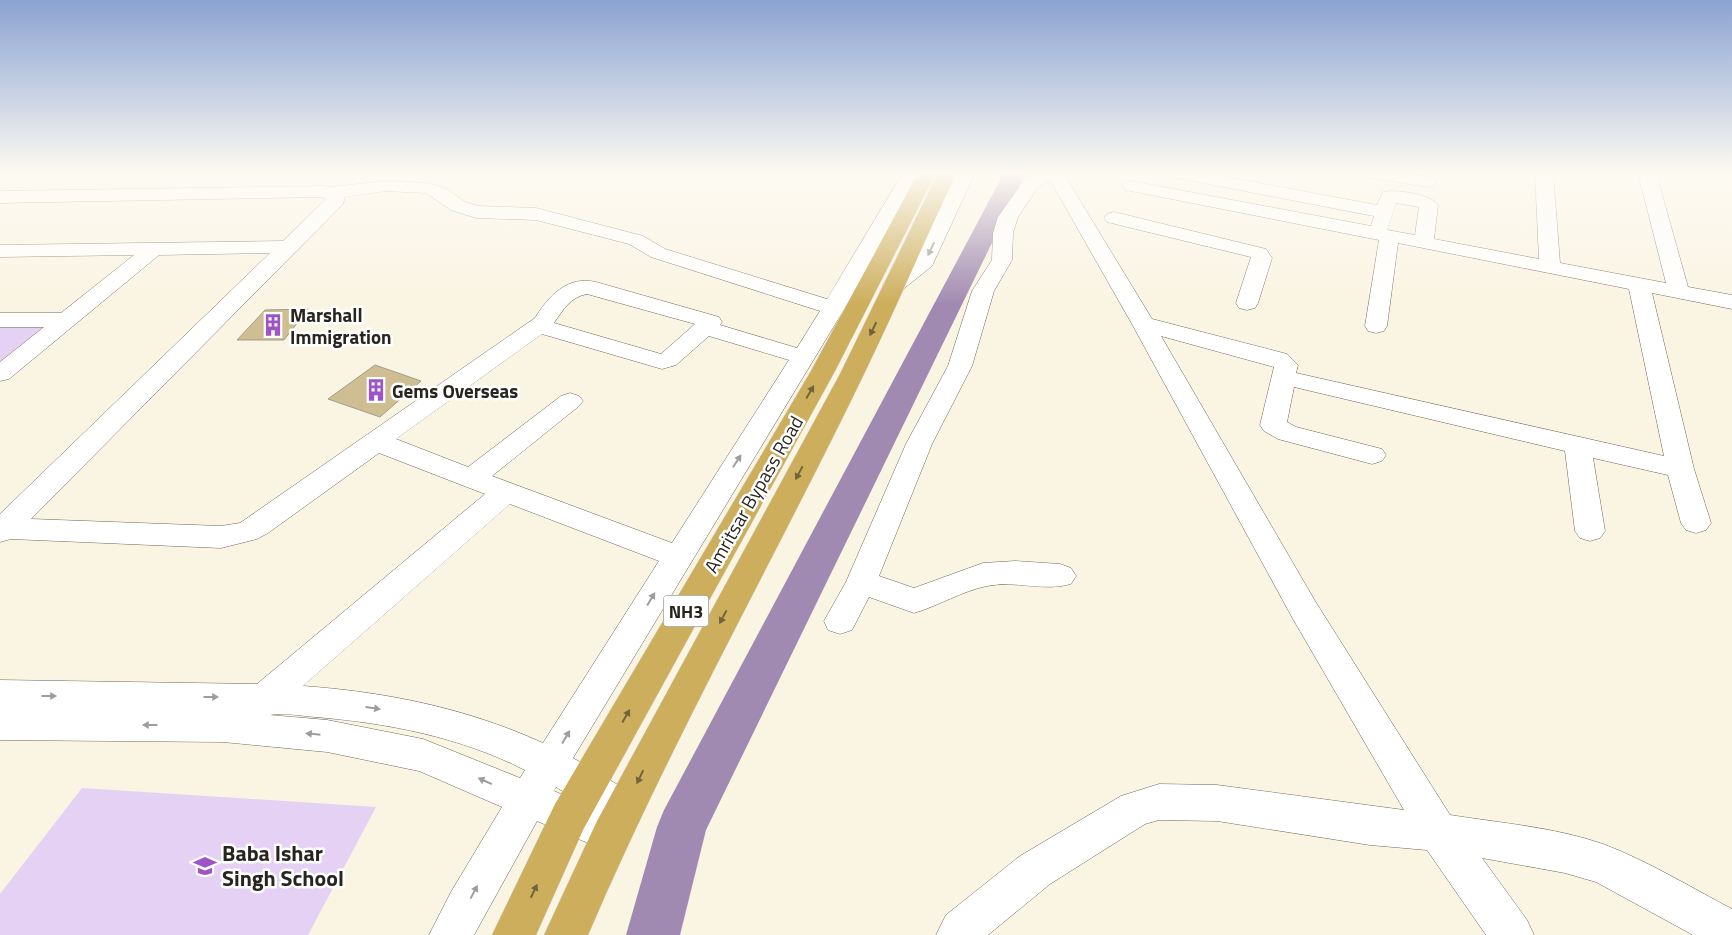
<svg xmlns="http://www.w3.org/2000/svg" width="1732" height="935" viewBox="0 0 1732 935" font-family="'Titillium Web',sans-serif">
	<rect width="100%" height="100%" fill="#faf4e3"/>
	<!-- green -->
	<path fill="#e5d1f4" d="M0,327H45L0,364Z
		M82,788L376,807L308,935H0V894Z"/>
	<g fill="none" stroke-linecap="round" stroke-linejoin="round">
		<!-- river -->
		<path fill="#a18ab1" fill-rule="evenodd" d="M1004,173H1026L706,830L680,935H626L657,827L664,810Z"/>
	</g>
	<!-- building -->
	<path fill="#cfbe92" stroke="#a39d8e" d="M308,309L284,340H237L265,310Z
		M375,365L421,381L380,417L328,399Z"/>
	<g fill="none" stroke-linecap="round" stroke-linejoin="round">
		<defs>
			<path id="minor" d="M903,173H921L843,311L573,758L638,797L643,810L638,823L628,827L631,834L625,847L611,853L537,821L474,935H429L451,892L502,807L419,771L327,752L223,742L0,740V680L257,684L485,494L379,453L268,533L257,539L221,548L11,539L0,542V514L270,253L159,255L9,379L0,381V362L44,327H0V313H61L134,255L0,257V245L283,241L326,199L321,197L0,203V191L324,186L331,187L386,181L429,183L447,189L465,202L478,206L536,208L643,236L665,249L827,299ZM386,191L426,193L451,210L476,218L536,220L629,244L651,257L820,311L797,348L720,325L722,322L719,317L596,282C567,275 548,297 535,318L240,523L221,526L31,519L343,204L345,197ZM587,294L695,324L661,354L554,323C563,310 570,297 587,294ZM542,334L662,369L676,365L709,336L789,360L672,543L492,476L579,406L583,401L579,396L570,393L561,396L468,467L396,439ZM510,504L659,561L543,743C466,708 386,692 303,686ZM270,715C284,712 301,716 315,717C388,723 460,737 525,770L520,778L423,739L327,720ZM556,787L581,803L554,791Z
				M957,173H975L932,266L902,290L894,291L886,290L883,285L886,280L916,259Z
				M1034,173H1066L1068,181L1152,319L1287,354L1298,365L1296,373L1664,456L1629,289L1398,243L1387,326L1384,331L1376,333L1368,331L1365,326L1379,240L1131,191L1125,190L1122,186L1125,182L1131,181L1371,226L1374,216L1177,178L1171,177L1168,173H1205L1377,205L1383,192C1395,189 1431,194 1438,205L1434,239L1539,259L1535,173H1553L1560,263L1666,283L1638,173H1656L1688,287L1732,295V309L1652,293L1694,469L1711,523L1706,530L1696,533L1686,530L1681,523L1668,475L1593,458L1605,531L1600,538L1590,541L1580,538L1575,531L1565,451L1294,387L1287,422L1296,427L1382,449L1386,455L1382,461L1372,464L1278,439L1264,431L1260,425L1274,367L1161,336L1315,601L1450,815C1500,823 1554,827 1603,844C1648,861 1690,887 1732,909V935H1693L1596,882L1565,873L1482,858L1527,920L1534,935H1486L1427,850L1370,845L1217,821L1159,820L1145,824L1050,884L988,935H936L946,915L1020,856L1121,796L1159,784L1217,785L1404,810L1293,619L1132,324L1050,180L1038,187L1018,217L1013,233L1012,260L994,291L972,366L932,444L879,576L914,588L983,563L1015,561L1060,564L1071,568L1076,576L1071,584C1044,592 1015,580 987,586C962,591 938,606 914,613L869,597L852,630L840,634L828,630L824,621L846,582L906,444L948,366L972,291L992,260L993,233L998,217L1025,179ZM1396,203L1419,207L1415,235L1387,230Z
				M1364,173H1405L1433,178L1436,182L1433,186L1427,187L1367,177Z
				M1114,212L1266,249L1272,258L1258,303L1255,308L1247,310L1239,308L1236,303L1251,257L1107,222L1104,218L1107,214Z"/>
			<path id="highway" d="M918,173H936L835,371L583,830L536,935H492L555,804L811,371Z
				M938,173H956C925,240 896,308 864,374C773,562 670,743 588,935H544L597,821L840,374Z"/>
		</defs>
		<!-- minor casing -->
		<use href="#minor" stroke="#6e685a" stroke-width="1"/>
		<!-- highway casing -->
		<use href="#highway" stroke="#d8d8d7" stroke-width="1"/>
		<!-- minor -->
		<use href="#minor" fill="#fff" fill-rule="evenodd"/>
		<!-- highway -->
		<use href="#highway" fill="#cdae5d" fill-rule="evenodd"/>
	</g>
	<!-- one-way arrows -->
	<defs><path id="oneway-solid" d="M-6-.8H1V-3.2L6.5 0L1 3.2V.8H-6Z" transform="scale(1.25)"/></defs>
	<g fill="#9e9d9a">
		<use href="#oneway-solid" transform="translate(931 249) rotate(115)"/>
		<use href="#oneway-solid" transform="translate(737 461) rotate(-57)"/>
		<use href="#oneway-solid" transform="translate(651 599) rotate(-59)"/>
		<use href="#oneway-solid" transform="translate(49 696)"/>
		<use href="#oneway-solid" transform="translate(211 697)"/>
		<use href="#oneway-solid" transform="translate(373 708) rotate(8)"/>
		<use href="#oneway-solid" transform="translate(150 725) rotate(-180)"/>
		<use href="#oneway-solid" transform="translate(313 734) rotate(-174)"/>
		<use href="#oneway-solid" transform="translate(566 737) rotate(-59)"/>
		<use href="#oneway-solid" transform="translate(485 781) rotate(-156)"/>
		<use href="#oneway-solid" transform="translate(474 892) rotate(-62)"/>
	</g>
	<g fill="#72633b">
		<use href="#oneway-solid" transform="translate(873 329) rotate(116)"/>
		<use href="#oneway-solid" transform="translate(810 392) rotate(-60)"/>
		<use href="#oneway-solid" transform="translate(799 473) rotate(118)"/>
		<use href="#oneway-solid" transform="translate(723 617) rotate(118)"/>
		<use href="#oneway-solid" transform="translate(626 716) rotate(-60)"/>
		<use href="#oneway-solid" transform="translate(640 777) rotate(116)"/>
		<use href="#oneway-solid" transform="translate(534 891) rotate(-65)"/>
	</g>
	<!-- sky -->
	<linearGradient id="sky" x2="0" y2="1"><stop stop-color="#8ba3d2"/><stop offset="0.57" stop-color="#fdfaf2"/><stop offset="1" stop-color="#fdfaf2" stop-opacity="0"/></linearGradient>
	<rect width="1732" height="304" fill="url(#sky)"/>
	<!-- icons -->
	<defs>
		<symbol id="building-bare" viewBox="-9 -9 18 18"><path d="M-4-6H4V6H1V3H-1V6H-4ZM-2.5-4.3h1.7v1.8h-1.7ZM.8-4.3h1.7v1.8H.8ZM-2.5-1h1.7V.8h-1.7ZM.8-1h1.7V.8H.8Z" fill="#9c54c7" stroke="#fff" stroke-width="2.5" paint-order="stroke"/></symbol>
		<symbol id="school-bare" viewBox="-9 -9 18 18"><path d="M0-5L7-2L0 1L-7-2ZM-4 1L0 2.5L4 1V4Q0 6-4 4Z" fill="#9c54c7" stroke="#fff" stroke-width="2.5" paint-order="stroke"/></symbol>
	</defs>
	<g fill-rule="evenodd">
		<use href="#building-bare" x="257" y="309" width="32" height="32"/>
		<use href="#building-bare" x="360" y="374" width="32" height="32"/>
		<use href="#school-bare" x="189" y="850" width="32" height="32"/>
	</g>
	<g text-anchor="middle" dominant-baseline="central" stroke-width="5" stroke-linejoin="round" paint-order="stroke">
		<!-- shield labels -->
		<rect fill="#fff" stroke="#686662" stroke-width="1" x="663.5" y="595.5" width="45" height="31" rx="4"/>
		<g font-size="18" font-weight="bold" fill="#28251f">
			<text x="686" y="611">NH3</text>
		</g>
		<!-- poi labels -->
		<g font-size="19" font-weight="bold" fill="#28251f" stroke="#fff" text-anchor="start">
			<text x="290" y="314">Marshall<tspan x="290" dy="22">Immigration</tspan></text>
			<text x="392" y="390">Gems Overseas</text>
		</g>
		<!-- street labels -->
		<g font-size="19" fill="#28251f" stroke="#fff">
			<text transform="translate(753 494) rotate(-60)">Amritsar Bypass Road</text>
		</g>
		<!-- near-poi labels -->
		<g font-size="22" font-weight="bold" fill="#28251f" stroke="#fff" text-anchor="start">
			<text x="222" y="853">Baba Ishar<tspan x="222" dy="25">Singh School</tspan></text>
		</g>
	</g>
</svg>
